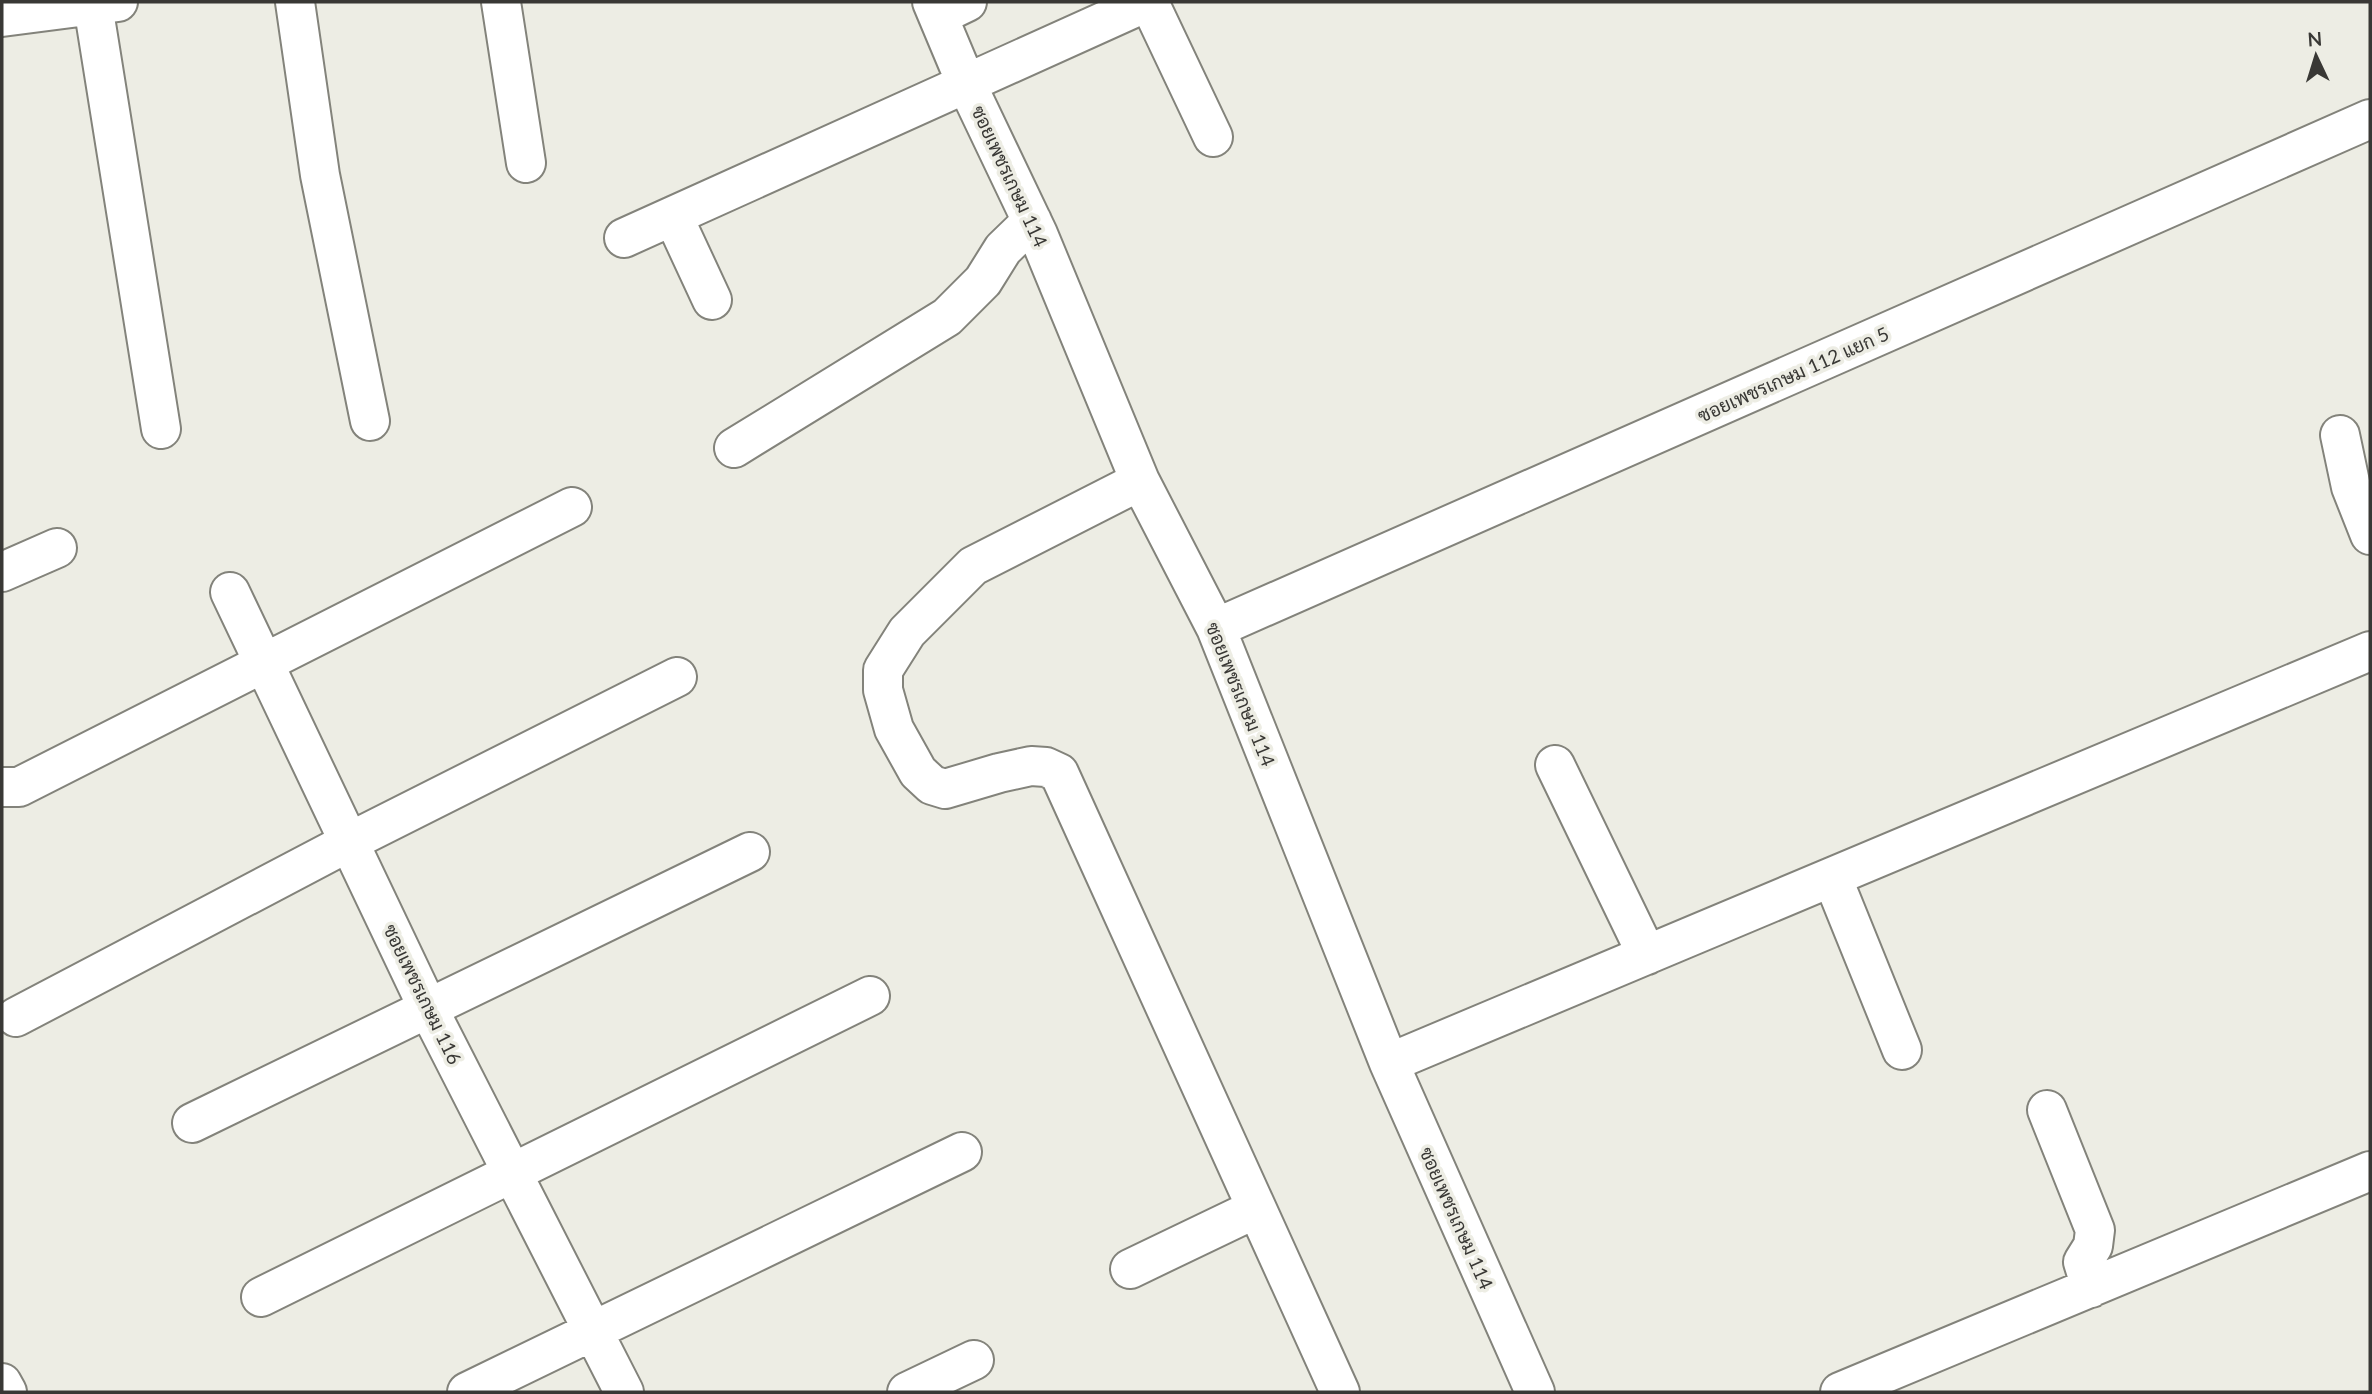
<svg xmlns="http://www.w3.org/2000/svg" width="2372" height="1394" viewBox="0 0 2372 1394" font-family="Lato,Sarabun,sans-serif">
	<rect width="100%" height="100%" fill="#edede4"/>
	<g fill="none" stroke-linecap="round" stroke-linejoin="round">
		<defs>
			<path id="minor" d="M295,2L320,175L370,421
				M501,2L526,163
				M932,2L966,83L1038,234L1140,481L1216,628L1389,1063L1535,1392
				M1149,2L1213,137
				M93,5L161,429
				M938,16L967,2
				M2,17L118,2
				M673,216L712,300
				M624,238L1147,2
				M2340,435L2351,487L2370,535
				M734,448L947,317L983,281L1003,249L1032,221
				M1140,481L973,566L907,632L883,670V690L894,729L918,772L932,785L945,789L999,773L1031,766L1046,767L1059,773L1340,1392
				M2,572L57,548
				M230,592L428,1008L624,1392
				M1216,628L2370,119
				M1555,765L1647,955
				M2,787H19L572,507
				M1832,877L1902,1050
				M16,1017L349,842L677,677
				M1389,1063L2370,651
				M2047,1110L2095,1230L2093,1246L2083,1262L2091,1288
				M192,1123L750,852
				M1130,1269L1255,1209
				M261,1297L870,996
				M2,1383L7,1392
				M467,1392L962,1152
				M907,1392L974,1360
				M1840,1392L2370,1171"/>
		</defs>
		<!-- minor casing -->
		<use href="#minor" stroke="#83837b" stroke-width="42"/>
		<!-- minor -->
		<use href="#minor" stroke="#fff" stroke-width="38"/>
	</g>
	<g text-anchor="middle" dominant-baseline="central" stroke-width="7" stroke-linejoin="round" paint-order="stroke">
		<!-- street labels -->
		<g font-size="19" fill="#393835" stroke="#edede4">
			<text transform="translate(1010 176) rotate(65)">ซอยเพชรเกษม 114</text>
			<text transform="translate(1793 374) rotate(-24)">ซอยเพชรเกษม 112 แยก 5</text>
			<text transform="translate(1241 694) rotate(68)">ซอยเพชรเกษม 114</text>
			<text transform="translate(423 994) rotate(64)">ซอยเพชรเกษม 116</text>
			<text transform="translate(1457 1218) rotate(66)">ซอยเพชรเกษม 114</text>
		</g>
	</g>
	<!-- border -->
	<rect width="2372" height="1394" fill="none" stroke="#393835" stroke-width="7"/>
	<!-- north arrow -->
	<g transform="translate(2316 56) rotate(356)" stroke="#edede4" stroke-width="5" paint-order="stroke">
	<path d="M0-5L12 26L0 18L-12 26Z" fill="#393835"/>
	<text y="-10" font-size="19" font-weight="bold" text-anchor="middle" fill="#393835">N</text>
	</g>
</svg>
